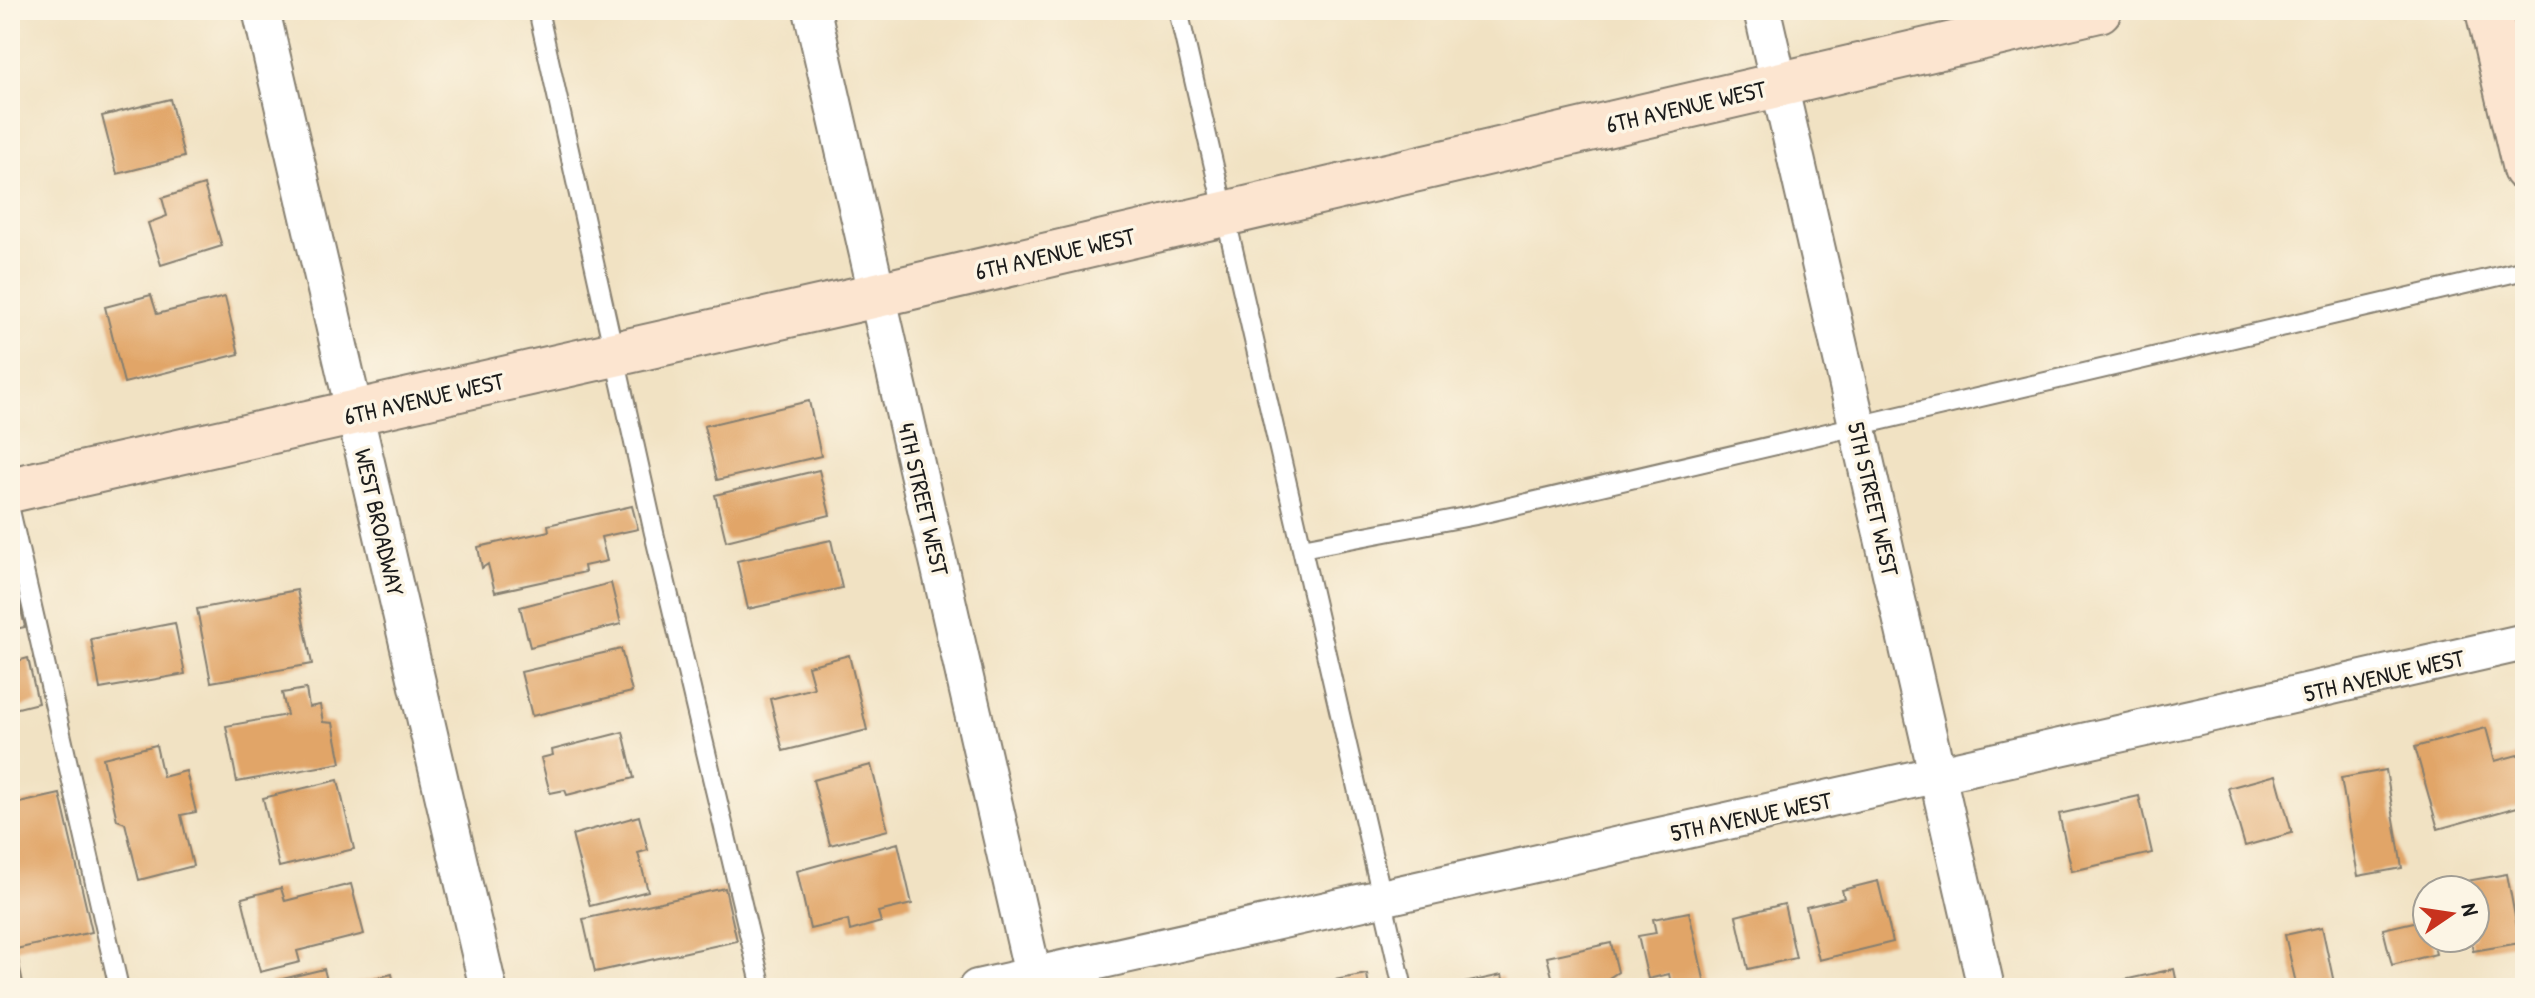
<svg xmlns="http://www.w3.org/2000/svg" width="2535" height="998" viewBox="0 0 2535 998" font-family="'Patrick Hand',sans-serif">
	<rect width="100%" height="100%" fill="#fcf5e5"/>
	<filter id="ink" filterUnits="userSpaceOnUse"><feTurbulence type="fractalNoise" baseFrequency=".0125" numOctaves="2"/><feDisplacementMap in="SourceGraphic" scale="16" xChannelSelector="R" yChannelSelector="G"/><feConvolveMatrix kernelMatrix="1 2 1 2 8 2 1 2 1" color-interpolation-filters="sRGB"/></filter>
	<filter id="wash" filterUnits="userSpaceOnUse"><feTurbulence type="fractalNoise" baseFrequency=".006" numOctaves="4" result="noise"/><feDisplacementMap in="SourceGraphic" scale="32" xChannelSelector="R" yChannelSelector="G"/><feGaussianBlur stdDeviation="1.8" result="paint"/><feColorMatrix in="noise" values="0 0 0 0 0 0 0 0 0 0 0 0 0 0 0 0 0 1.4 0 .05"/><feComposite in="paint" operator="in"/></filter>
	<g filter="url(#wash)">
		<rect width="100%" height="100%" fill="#f1e2c3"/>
		<g id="blocks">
			<!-- building -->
			<path fill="#e1a568" d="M170,99L184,157L117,174L102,116Z
				M204,185L222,246L161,265L148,223L167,216L162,198Z
				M151,295L157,314L225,297L239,354L124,383L105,307Z
				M809,401L821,456L717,480L704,426Z
				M819,470L830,515L726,541L715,495Z
				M632,506L638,529L601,537L607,561L584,566L585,572L495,592L488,564L482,568L478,547L549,531L548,525Z
				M831,540L842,588L748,609L737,561Z
				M14,580L25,627L10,630V581Z
				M611,583L621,624L530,647L520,607Z
				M297,590L312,664L211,682L197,609Z
				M175,623L185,674L100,689L91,639Z
				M621,649L632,692L532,716L521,672Z
				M849,655L867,730L783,751L770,699L814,688L808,666Z
				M28,658L38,703L10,710V663Z
				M306,689L309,707L320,705L323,722L333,723L341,763L237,782L226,726L287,715L282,693Z
				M2486,728L2495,761L2525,753V819L2521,806L2438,829L2415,747Z
				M623,732L634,778L567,795L565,790L550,793L541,758L553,755L552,750Z
				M156,745L163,777L186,771L196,812L181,815L193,866L139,880L125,823L117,820L103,758Z
				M871,765L888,830L830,845L813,780Z
				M2386,770L2402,868L2358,876L2341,778Z
				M2276,775L2292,833L2245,846L2228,788Z
				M338,780L354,849L279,867L263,798Z
				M60,794L92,932L16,949L24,988H10V805Z
				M2139,796L2152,853L2072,871L2059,814Z
				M639,816L648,850L638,853L648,891L590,906L572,835Z
				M898,843L912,904L878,912L881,922L850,931L848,920L810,929L797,871Z
				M2507,874L2520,943L2473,951L2471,938H2475V890H2463L2461,882Z
				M1878,881L1893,942L1819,960L1806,907L1844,898L1842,890Z
				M351,884L364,934L297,951L300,962L260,972L242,898L281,888L285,901Z
				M725,888L737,941L595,972L583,919Z
				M1784,904L1796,958L1748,969L1736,916Z
				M1689,912L1706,988H1672L1669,974L1648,979L1638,936L1656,933L1653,919Z
				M2427,919V938H2432L2436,954L2392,965L2383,929Z
				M2322,927L2334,983L2297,988L2285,935Z
				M1611,943L1618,972L1609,978L1611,988H1555L1547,957Z
				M324,969L329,988H271L270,982Z
				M2174,969L2178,988H2101V985Z
				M392,974L395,988H340V987Z
				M1367,974L1369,988H1319L1318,983Z
				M1502,975L1505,988H1445V987Z"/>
		</g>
	</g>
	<g filter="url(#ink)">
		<use href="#blocks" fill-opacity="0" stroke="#867f70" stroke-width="2"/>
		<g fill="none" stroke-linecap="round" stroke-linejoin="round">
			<defs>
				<path id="lane" d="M538,10L654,533L762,988
					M1178,10L1403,988
					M10,510L119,988
					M1302,548L1476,515L2525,270"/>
				<path id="street" d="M261,10L488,988
					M812,10L1036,988
					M1762,10L1986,988
					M977,988C1493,870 2010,761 2525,642"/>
				<path id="secondary" d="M2488,10L2525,169
					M10,490L877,295L2099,10"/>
			</defs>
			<!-- lane casing -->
			<use href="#lane" stroke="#867f70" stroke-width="22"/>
			<!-- street casing -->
			<use href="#street" stroke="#867f70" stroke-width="40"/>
			<!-- secondary casing -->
			<use href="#secondary" stroke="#867f70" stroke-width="48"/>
			<!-- lane -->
			<use href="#lane" stroke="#fff" stroke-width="18"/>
			<!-- street -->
			<use href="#street" stroke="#fff" stroke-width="36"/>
			<!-- secondary -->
			<use href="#secondary" stroke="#fce5d0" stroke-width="44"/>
		</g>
	</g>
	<g text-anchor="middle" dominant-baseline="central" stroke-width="7" stroke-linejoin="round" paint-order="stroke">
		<!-- street labels -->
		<g font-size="24" fill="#1c1c1c" stroke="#fcf5e5">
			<text transform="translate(1686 106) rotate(-13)">6TH AVENUE WEST</text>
			<text transform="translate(1055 253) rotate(-13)">6TH AVENUE WEST</text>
			<text transform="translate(424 398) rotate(-13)">6TH AVENUE WEST</text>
			<text transform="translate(924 499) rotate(77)">4TH STREET WEST</text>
			<text transform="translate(1874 499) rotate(77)">5TH STREET WEST</text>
			<text transform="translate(380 522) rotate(77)">WEST BROADWAY</text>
			<text transform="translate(2384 675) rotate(-13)">5TH AVENUE WEST</text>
			<text transform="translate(1751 816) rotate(-12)">5TH AVENUE WEST</text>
		</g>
	</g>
	<!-- margin -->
	<rect width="2535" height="998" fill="none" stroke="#fcf5e5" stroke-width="40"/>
	<!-- north arrow -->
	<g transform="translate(2451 914) rotate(77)"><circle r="38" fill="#fcf5e5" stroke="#a29e95" stroke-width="2"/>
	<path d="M0-6L14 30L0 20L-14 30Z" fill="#c8321e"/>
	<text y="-12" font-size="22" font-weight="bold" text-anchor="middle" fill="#1c1c1c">N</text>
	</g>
</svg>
